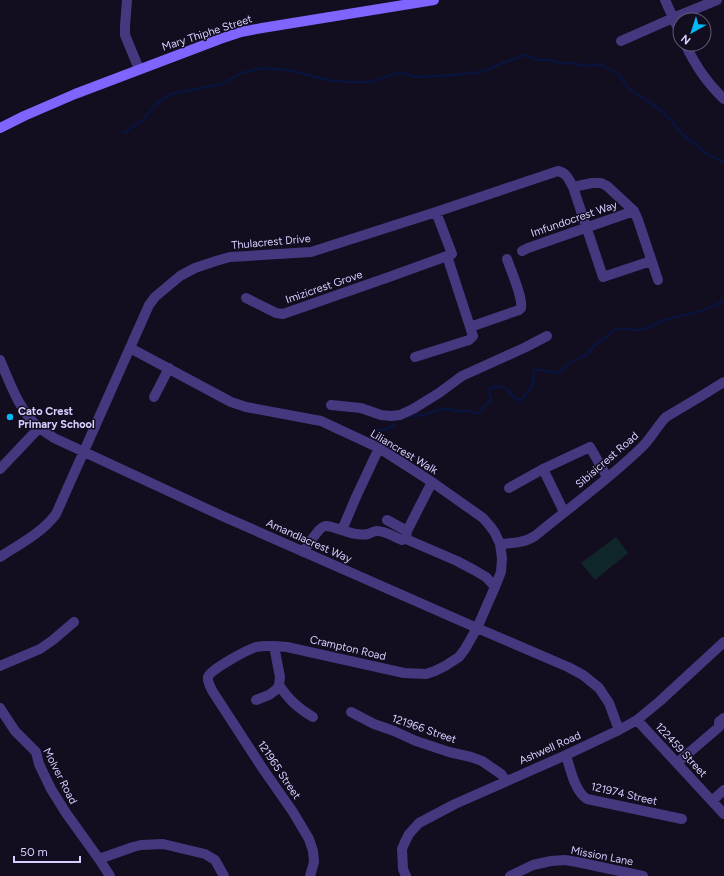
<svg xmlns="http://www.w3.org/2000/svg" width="724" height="876" viewBox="0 0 724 876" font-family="Figtree,sans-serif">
	<rect width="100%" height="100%" fill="#130d20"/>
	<!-- green -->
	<path fill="#10272a" d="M616,537L628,553L595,580L581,563Z"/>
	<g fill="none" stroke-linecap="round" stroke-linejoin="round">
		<!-- stream -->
		<path stroke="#09143d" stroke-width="2.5" d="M123,133L143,120L157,103L171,94L222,84L241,73L263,68L289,70L328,80L349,82H371L400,72L415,77L454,75L481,72L505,62L525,55L539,60H552L560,63H569L588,66L598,64L607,68L618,74L628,88L657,107L671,120L682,134L710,156L724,162
			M407,416C412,416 418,416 423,415C431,413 437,409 446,409C454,409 460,414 468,410C476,414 480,416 484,406L489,402L491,399L489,392L491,388C506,382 508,393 519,401L524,397L527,392L531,388L534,382L533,373L535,370C543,369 553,374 561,372C567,362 576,359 586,355C589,353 591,349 594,346C596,344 598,342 601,340C602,340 605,338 606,338C610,336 611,331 615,330C623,326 631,331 639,330C648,329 654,324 662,321C681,314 710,313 724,299
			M376,430C383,430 389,430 395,424L394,421L396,418"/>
		<!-- street -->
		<path stroke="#45387f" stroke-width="10" d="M127,0L125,26V35L139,69
			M665,0L680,33
			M621,41L673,18L717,0
			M685,44C696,66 706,82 724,99
			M573,187L592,183H601L607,186L634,211L638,220L658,280
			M436,212L452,254
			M522,251L528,248L634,211
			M246,298L276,313L283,314L389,277L447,256L473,336L469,340L415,357
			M470,327L519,310L521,308C523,297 511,271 507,259
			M130,348L231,402L246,407L321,421L379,448L432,482L483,518L490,526L495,533L500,544L502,558L501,572L495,587L477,628L465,649L459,657L445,666L435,671L426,674L404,673L287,647C277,646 266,645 256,647C247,650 211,669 208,677C207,682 211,688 213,692L263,769L293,812L309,839L313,851L314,862L310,876
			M0,360C10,383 19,410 38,427C43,431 49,434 54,438L220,515L477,628L568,667L583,675L599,688L609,703L619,730
			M154,397L169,368
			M331,405L361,408L381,415L391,416L400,415L413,409L439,393L462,376L526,347L547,336
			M0,469L39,428
			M543,469L564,512
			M432,482L407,531L406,539L457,561L474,570L486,577L495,587
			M509,488L543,469L590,447L607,477
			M387,520L407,531
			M342,530C350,533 359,536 368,534C371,533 374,531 377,531C386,531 394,537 402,540L406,539
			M500,544C512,543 524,543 535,536C570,507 608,480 641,448C651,439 657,426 666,417L698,398L724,382
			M303,552C308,546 319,526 326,526C331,526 337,529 342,530L356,497L379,448
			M0,557C20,544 42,533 56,514L149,305L155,297L180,276L195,268L216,261L230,257L311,252L436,212L558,171C567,173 569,180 573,187L603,277L651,261
			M0,666L40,649L53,640L74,622
			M279,685C289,700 298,708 313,717
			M256,700L269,695L277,689L279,685L280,677L274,646
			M0,708L15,731L36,752L39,764L51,789L66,813L99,859L110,876
			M351,712L374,724L394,731L416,741L449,752L471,757L482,761L501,774L506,781
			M637,720L724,814
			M566,755C570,768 575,792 587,799L682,819
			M677,763L719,727V722L724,718
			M712,801L724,790
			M99,859L133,847L141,845L163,844L205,854L215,860L224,876
			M406,876L403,869L402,849L405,842L409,834L419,823L455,804L566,755L619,730L637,720L660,701L724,642
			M510,876L533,865L551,861L565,860L577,862L643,876"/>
		<!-- secondary -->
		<path stroke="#7f64fe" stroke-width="10" d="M0,128L24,116L75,94L220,39L241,32L262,28L434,0"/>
	</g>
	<!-- markers -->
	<circle fill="#01b9f6" stroke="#130d20" stroke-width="1.5" cx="10" cy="417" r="4"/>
	<g text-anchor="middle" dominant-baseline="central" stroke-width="3" stroke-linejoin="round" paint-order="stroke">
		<!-- street labels -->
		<g font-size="11" fill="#dacdff" stroke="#130d20">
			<text transform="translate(207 33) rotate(-18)">Mary Thiphe Street</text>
			<text transform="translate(574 219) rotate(-19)">Imfundocrest Way</text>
			<text transform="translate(271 242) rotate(-5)">Thulacrest Drive</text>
			<text transform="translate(324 287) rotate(-19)">Imizicrest Grove</text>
			<text transform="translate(404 452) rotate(31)">Liliancrest Walk</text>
			<text transform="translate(607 460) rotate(-41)">Sibisicrest Road</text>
			<text transform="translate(309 541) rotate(24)">Amandlacrest Way</text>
			<text transform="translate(348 648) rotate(13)">Crampton Road</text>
			<text transform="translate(424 729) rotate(19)">121966 Street</text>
			<text transform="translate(550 748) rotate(-24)">Ashwell Road</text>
			<text transform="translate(681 750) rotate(47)">122459 Street</text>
			<text transform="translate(279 770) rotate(56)">121965 Street</text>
			<text transform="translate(60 776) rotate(63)">Molver Road</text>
			<text transform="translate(624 794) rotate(13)">121974 Street</text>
			<text transform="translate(602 856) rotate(11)">Mission Lane</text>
		</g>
		<!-- poi labels -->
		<g font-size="11" font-weight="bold" fill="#dacdff" stroke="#130d20" text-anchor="start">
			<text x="18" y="411">Cato Crest<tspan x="18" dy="13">Primary School</tspan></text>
		</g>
	</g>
	<!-- north arrow -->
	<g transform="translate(692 32) rotate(219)"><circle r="19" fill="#130d20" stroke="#635a79"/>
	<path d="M0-3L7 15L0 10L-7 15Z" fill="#01b9f6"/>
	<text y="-6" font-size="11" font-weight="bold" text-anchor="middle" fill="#dacdff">N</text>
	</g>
	<!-- scale -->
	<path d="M14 856v6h66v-6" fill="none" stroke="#dacdff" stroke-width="2"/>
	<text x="20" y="856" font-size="12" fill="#dacdff" stroke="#130d20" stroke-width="3" paint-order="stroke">50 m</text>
</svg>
